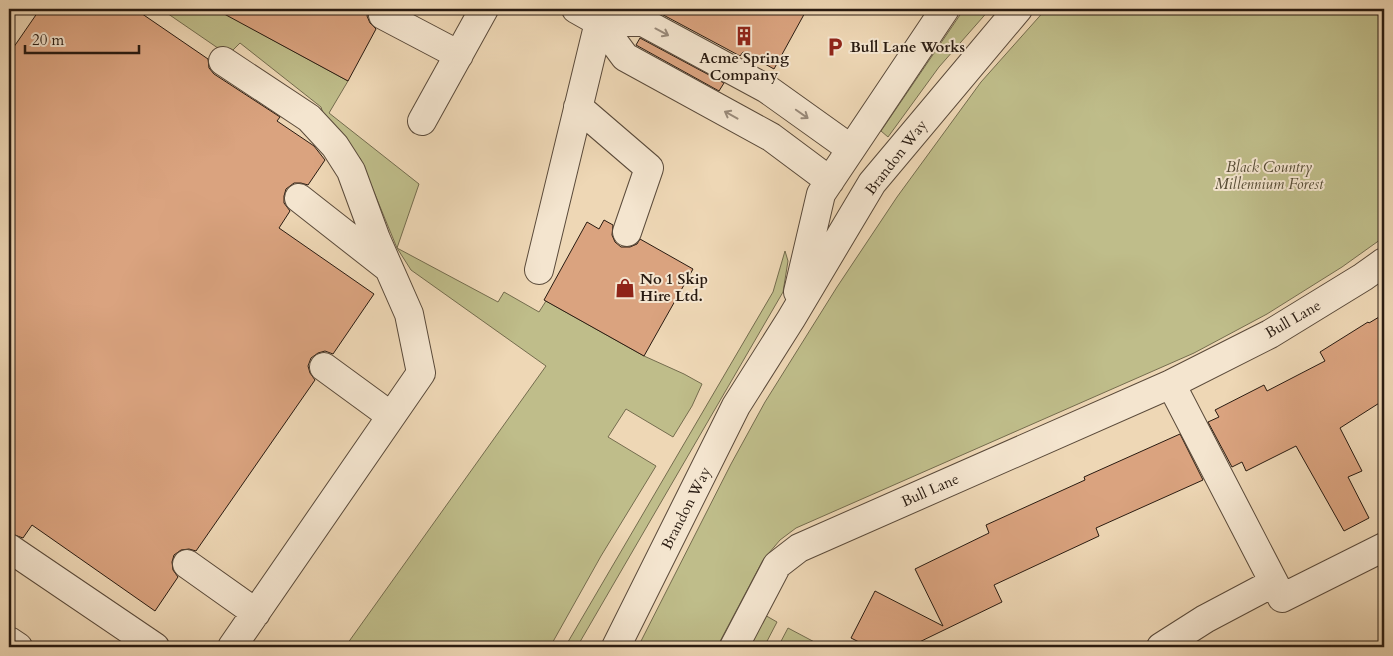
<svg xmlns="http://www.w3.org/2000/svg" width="1393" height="656" viewBox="0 0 1393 656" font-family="Cardo,serif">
	<rect width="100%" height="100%" fill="#eed7b5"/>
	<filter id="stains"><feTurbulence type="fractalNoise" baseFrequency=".004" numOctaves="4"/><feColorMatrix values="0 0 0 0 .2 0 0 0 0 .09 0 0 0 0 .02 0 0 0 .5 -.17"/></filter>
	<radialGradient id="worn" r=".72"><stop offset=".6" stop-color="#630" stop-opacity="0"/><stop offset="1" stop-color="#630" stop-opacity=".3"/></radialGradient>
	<!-- green -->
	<path fill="#bfbd8a" stroke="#746c4e" d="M161,9H256L269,16L260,33L348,81L329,113L419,184L397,248L498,302L504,292L539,312L546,301L644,356L684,374L702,384L692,406L673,437L626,409L608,437L656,466L601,556L550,647H345L546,366L411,270L397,248L360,158L328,129L321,107L240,43L228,55Z
		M964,9H990L939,67L888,137L881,131Z
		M1046,9H1384V237L1342,267L1267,314L1194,353L796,528L780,540L763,560L717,647H638L731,464L765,402L837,287L897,197L981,82Z
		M785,251L788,261L783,292L577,647H565L773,292Z
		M763,614L777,622L764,647H746Z
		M788,628L822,646L823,647H778Z"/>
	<!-- building -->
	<path fill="#daa37f" stroke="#291b11" d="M40,9H135L208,59L209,68L214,74L280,117L277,121L314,146L325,160L308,185L301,183H294L286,189L284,196V203L290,211L279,228L374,294L333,354L325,351L318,353L311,358L308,366L310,373L315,380L196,551L189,549L181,550L174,555L172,562L173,570L178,577L155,611L32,525L23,538L9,533V54Z
		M215,9H369L367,16L370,23L376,29L348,81Z
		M655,9H807L774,69L743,52L740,56L654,10Z
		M640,38L724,83L719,91L636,45Z
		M604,220L613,225L612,235L615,242L621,247H630L637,244L640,239L693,269L644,356L544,300L587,222L599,229Z
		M1384,314V400L1340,428L1362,471L1348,477L1369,518L1344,531L1296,446L1246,471L1242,462L1232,467L1208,422L1219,417L1215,410L1264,385L1267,391L1325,361L1320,352L1368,322L1369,323Z
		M1180,434L1203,480L1096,528L1099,536L994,585L1002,602L909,647H869L851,638L875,591L943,626L915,569L989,533L986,525L1085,480L1084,477Z"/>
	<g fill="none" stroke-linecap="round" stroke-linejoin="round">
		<defs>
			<path id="minor" d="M576,9L599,22L625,57L771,137L830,181
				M383,15L459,55
				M599,22H643L767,89L851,149
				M223,61L309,118L335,146L351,171L376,239L409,314L421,373L232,647
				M578,107L649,168L627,232
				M422,121L484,9
				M299,198L387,267
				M539,270L599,22
				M798,292L821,194L945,9
				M324,367L391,416
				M1171,384L1282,598L1384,547
				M9,548L155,647
				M187,564L256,613
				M9,641L18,647
				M616,647L736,406L791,319L872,183L1018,9
				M734,647L777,565L799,548L1171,384L1270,334L1363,277L1384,262
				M1161,647L1205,619L1273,583"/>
		</defs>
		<!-- minor casing -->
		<use href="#minor" stroke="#5a4a3a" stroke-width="30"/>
		<!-- minor -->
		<use href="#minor" stroke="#f4e5cf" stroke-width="28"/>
	</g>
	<!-- one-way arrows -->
	<defs><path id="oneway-shaft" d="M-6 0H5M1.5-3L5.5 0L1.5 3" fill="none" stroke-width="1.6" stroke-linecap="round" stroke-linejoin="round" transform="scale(1.25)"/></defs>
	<g stroke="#998a7a">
		<use href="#oneway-shaft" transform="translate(662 32) rotate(28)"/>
		<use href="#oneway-shaft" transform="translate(802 114) rotate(35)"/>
		<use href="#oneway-shaft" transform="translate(731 115) rotate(-151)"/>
	</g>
	<!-- icons -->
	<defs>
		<symbol id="building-bare" viewBox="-9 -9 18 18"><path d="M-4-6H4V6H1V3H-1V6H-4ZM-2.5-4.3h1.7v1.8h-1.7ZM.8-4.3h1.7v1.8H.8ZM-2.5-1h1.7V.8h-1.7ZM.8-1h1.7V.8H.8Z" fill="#8f2418" stroke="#f4e5cf" stroke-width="2.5" paint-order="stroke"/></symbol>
		<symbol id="parking-bare" viewBox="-9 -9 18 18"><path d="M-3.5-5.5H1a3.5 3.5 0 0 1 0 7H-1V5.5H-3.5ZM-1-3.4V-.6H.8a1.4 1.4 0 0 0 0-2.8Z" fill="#8f2418" stroke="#f4e5cf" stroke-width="2.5" paint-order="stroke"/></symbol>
		<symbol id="shop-bare" viewBox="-9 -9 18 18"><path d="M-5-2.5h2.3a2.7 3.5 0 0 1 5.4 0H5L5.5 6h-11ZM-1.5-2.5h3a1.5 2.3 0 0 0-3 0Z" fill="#8f2418" stroke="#f4e5cf" stroke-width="2.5" paint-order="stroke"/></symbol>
	</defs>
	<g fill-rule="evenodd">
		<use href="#building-bare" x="730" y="22" width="28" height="28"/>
		<use href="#parking-bare" x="821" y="33" width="28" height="28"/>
		<use href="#shop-bare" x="611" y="274" width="28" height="28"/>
	</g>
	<g text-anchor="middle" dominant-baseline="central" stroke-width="4" stroke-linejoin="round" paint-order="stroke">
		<!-- poi labels -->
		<g font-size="15" font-weight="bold" fill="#291b11" stroke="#f4e5cf" text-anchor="start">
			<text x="850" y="47">Bull Lane Works</text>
			<text x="744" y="58" text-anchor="middle">Acme Spring<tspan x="744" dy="17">Company</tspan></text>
			<text x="640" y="279">No 1 Skip<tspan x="640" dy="17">Hire Ltd.</tspan></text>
		</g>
		<!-- street labels -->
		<g font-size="15" fill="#291b11" stroke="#f4e5cf">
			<text transform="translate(896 157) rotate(-52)">Brandon Way</text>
			<text transform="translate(1293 319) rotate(-30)">Bull Lane</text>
			<text transform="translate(930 490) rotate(-24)">Bull Lane</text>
			<text transform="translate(686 508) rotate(-63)">Brandon Way</text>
		</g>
		<!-- park labels -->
		<g font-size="15" font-style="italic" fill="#564c35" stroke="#f4e5cf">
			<text x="1269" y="167">Black Country<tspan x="1269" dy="17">Millennium Forest</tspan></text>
		</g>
	</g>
	<!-- margin -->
	<rect width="1393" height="656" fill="none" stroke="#eed7b5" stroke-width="30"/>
	<rect x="10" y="10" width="1373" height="636" fill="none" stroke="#291b11" stroke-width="2.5"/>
	<rect x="15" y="15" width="1363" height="626" fill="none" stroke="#291b11"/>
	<!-- scale -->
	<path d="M25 45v8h114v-8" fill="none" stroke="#291b11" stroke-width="2.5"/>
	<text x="32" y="45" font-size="15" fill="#291b11" stroke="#f4e5cf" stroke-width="4" paint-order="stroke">20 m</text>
	<rect width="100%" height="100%" filter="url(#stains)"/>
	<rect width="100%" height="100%" fill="url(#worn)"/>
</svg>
